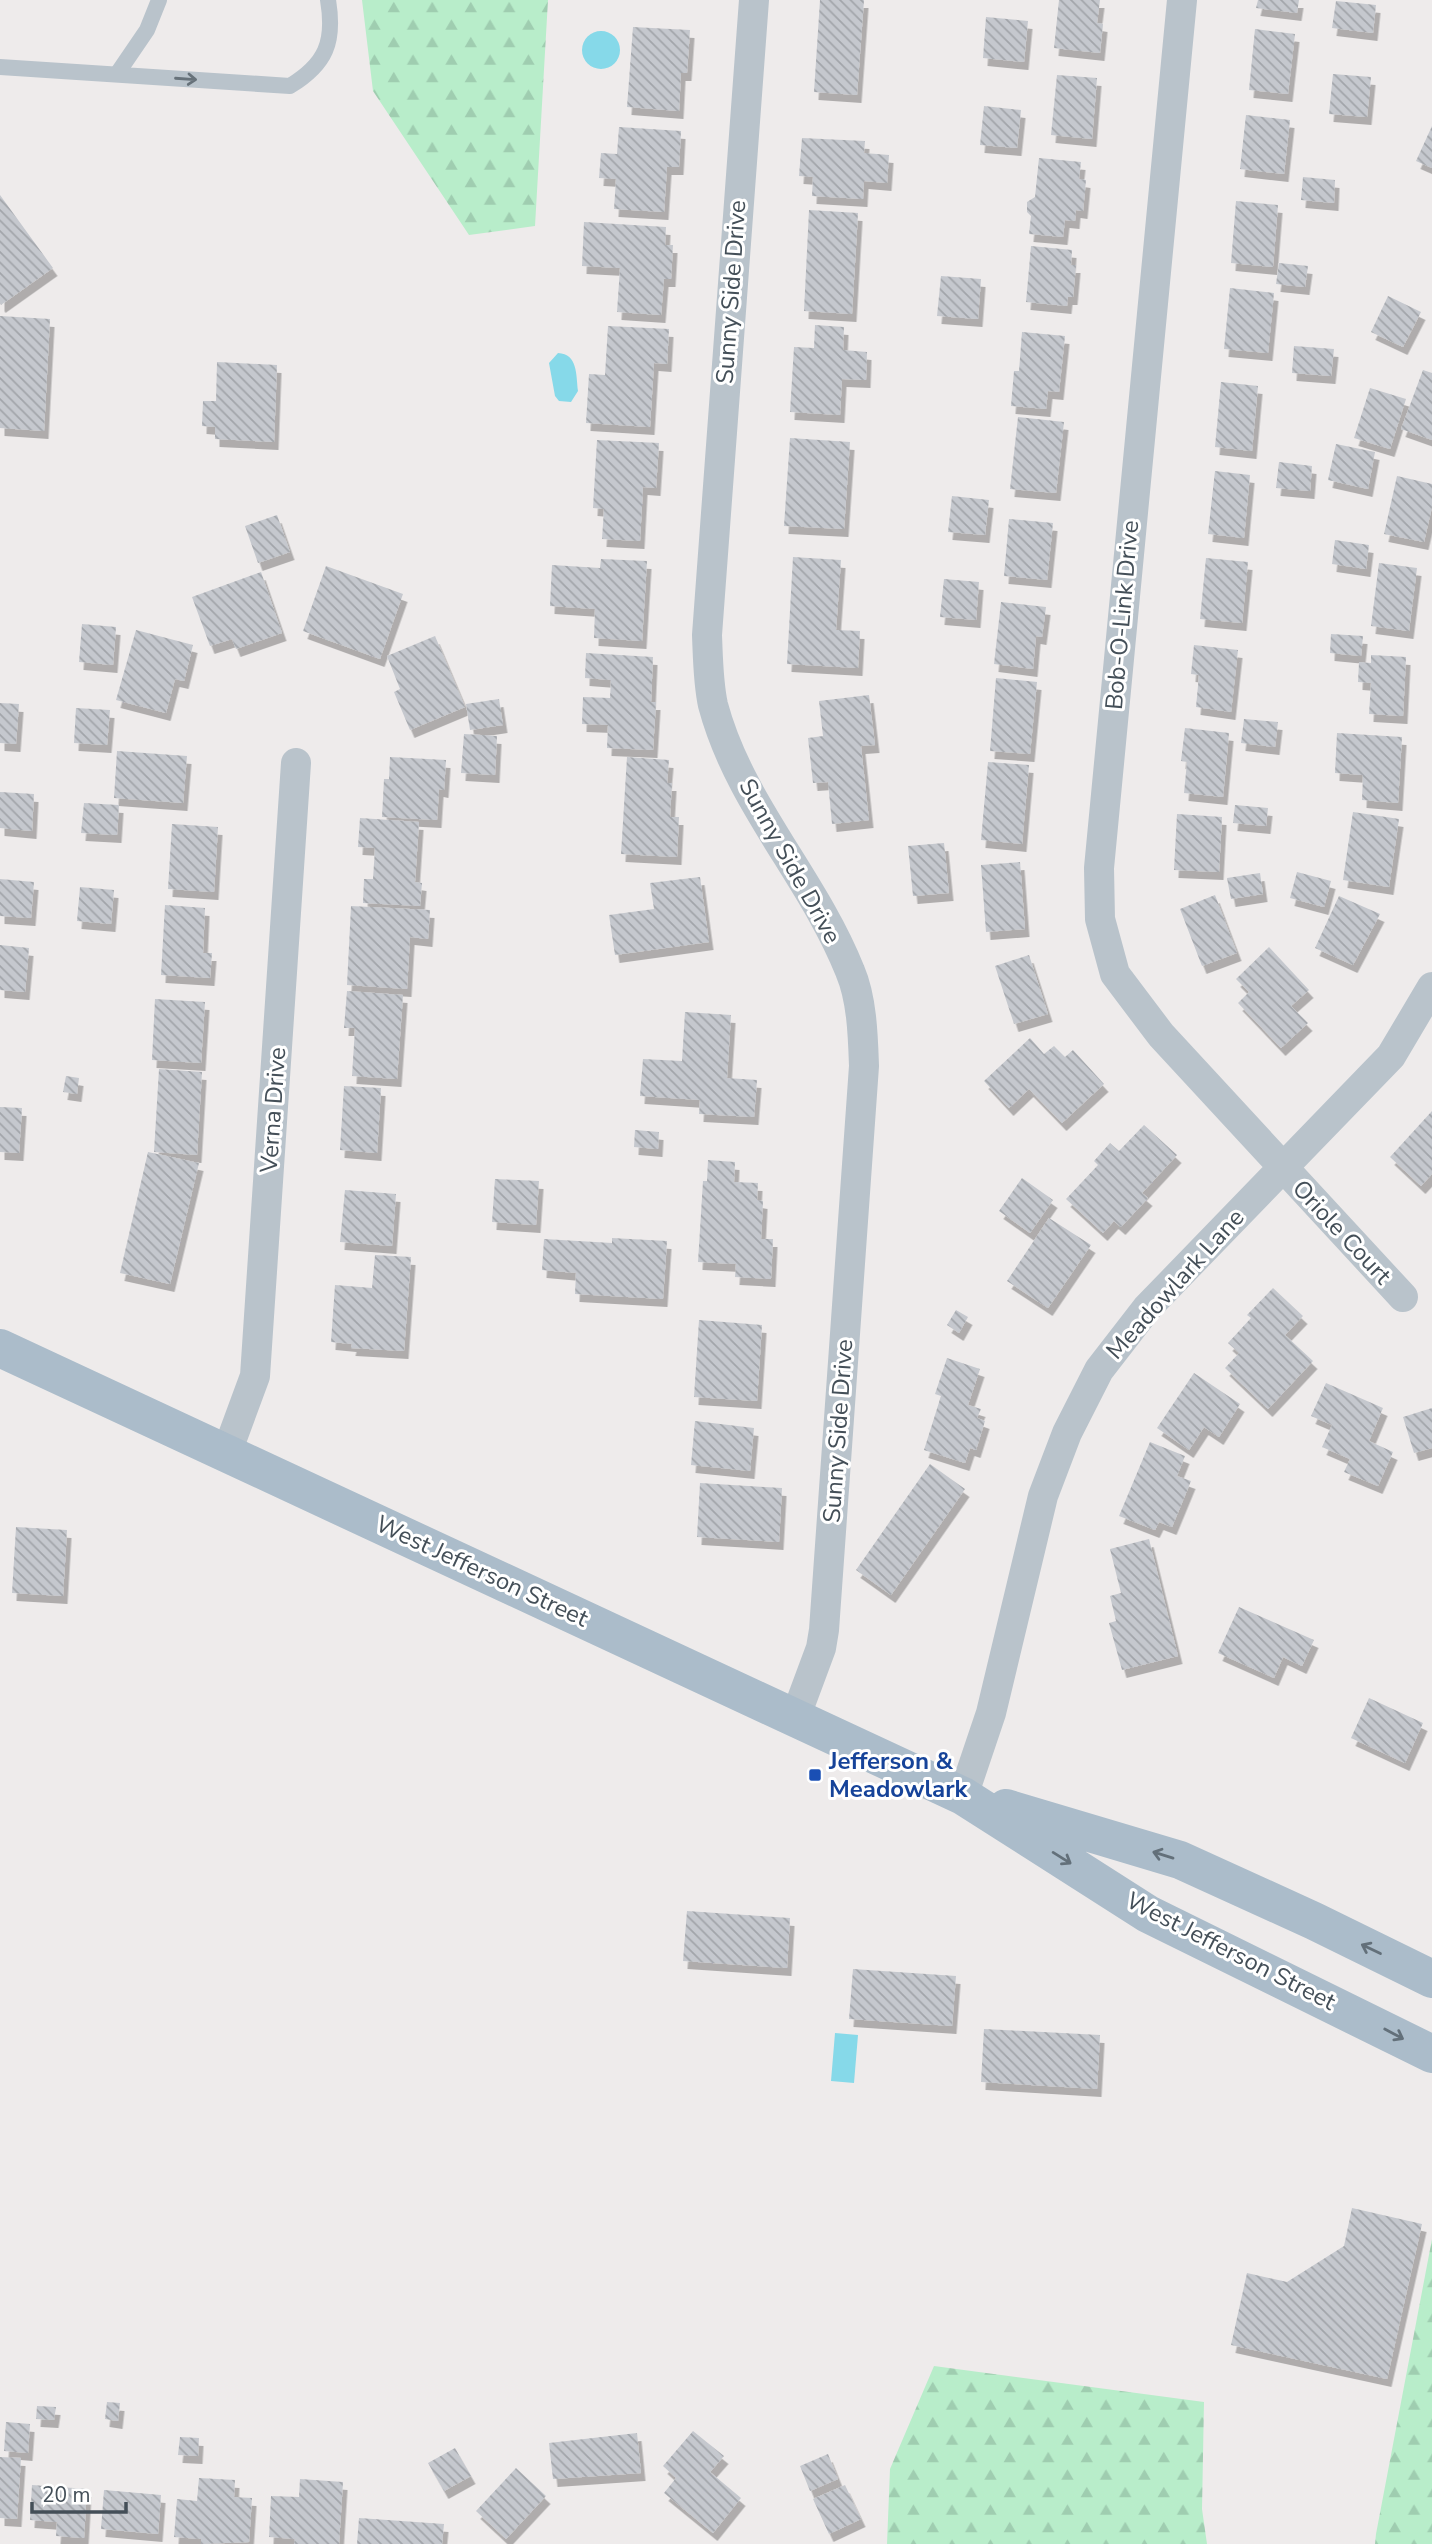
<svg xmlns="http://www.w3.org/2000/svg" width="1432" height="2544" viewBox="0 0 1432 2544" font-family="'Nunito Sans',sans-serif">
	<defs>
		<pattern id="forest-firs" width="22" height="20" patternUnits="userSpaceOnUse" patternTransform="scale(1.75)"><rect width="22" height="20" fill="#b8edca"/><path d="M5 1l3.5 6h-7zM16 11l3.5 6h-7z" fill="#9fcdb0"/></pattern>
		<pattern id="building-back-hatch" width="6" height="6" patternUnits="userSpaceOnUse" patternTransform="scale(1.75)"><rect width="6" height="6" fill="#c5c8ce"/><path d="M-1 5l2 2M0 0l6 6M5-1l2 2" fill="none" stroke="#a2a5aa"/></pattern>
		<filter id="shadow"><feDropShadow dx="4.5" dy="8" stdDeviation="0" flood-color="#0004"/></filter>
	</defs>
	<rect width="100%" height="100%" fill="#eeebeb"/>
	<!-- forest -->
	<path fill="url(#forest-firs)" d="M362,0H548L535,226L469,235L373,91Z
		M1432,2239V2544H1375L1376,2534Z
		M934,2366L1204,2402L1202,2509L1207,2544H887L890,2469Z"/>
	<!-- water -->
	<path fill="#86d9e9" d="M582 50a19 19 0 1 1 38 0a19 19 0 1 1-38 0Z
		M558,353C578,354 576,375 578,391L571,402L559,401L555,396L549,363Z
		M835,2033L858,2035L854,2083L831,2081Z"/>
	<!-- building -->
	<path fill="url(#building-back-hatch)" filter="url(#shadow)" d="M820,0H864L857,95L814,92Z
		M1059,0H1100L1097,23L1103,24L1100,53L1054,48Z
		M1258,0H1299L1297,13L1256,8Z
		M1336,1L1376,5L1373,33L1332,28Z
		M986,17L1028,21L1024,62L983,58Z
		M633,27L690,30L687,73H681L679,111L627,107Z
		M1255,29L1295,34L1288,94L1249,90Z
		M1333,74L1371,77L1367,117L1329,114Z
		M1057,75L1097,78L1092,139L1051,135Z
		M984,106L1021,110L1017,148L980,145Z
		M1246,115L1290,120L1284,174L1240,169Z
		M1432,126V168L1416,161Z
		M619,127L681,131L679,167H667L664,212L614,209L616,179L599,178L601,153L617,154Z
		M802,138L865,141L864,153L889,155L887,183L864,181L863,199L812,196L813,177L799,176Z
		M1039,158L1081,162L1079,179L1086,180L1083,211L1076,210L1075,221L1065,220L1063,237L1029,234L1031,216L1027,212V202L1035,197Z
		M1303,177L1335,180L1334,203L1301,200Z
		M0,195L53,268L1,305L0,303Z
		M1236,201L1278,205L1273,267L1231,263Z
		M809,210L858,213L852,314L804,311Z
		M584,222L666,227L665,245H673L671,279H664L661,315L617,312L620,268L582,266Z
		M1031,246L1072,250L1071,265H1076L1073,297H1068L1067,306L1026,302Z
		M1279,263L1308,266L1305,287L1276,284Z
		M941,276L981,279L978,319L937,316Z
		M1230,288L1274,293L1268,353L1224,349Z
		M1388,296L1421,312L1403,347L1371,332Z
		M0,316L50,319L44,431L0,428Z
		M815,325L844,327L843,350L867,352L866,380L842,379L840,415L790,412L794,347L814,348Z
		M608,326L669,329L667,364L654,363L650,427L586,423L589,374L605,375Z
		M1022,332L1065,336L1059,392L1048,391L1046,409L1011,406L1014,371H1019Z
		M1294,346L1334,349L1331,376L1292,373Z
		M217,362L277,365L274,442L215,439V427L202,426L203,401H216Z
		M1423,370L1432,373V440L1401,429Z
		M1221,382L1258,386L1252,451L1215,447Z
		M1370,388L1406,399L1390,449L1354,438Z
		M1018,417L1064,422L1056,493L1010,489Z
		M790,438L850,442L844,529L784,526Z
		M597,440L659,443L656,488L643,487L640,541L602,539L604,509L593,508Z
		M1336,444L1375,452L1368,489L1328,480Z
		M1279,462L1312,466L1310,491L1276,488Z
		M1215,471L1250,475L1244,538L1208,534Z
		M1397,476L1432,484V507L1424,542L1384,534Z
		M952,496L989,500L985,535L948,532Z
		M277,515L290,552L258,563L245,526Z
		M1009,519L1053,523L1047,580L1004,576Z
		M1335,540L1369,545L1366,569L1332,564Z
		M793,557L841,560L836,630L860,631L858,668L787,664Z
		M1206,558L1248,562L1242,623L1200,619Z
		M601,559L647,561L642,641L594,638L595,609L550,606L552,565L600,568Z
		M1379,563L1417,568L1409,631L1371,626Z
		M326,566L403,594L380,659L303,631Z
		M261,572L282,633L236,649L232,639L210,646L192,597Z
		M944,579L979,582L976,620L940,617Z
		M1001,602L1046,607L1042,637L1036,636L1033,669L994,664Z
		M82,624L116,627L113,665L79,662Z
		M136,630L193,645L184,681L175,679L166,713L116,700Z
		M1331,634L1363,636L1361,656L1330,653Z
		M435,636L465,707L410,730L394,692L400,689L387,656Z
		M1194,645L1238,650L1231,712L1196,707L1199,675L1191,674Z
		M586,653L653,657L651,702H656L653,750L607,748L608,725L582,724L583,697L610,698L611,680L585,678Z
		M1371,655L1406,657L1403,716L1369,714L1371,683L1358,682L1359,662L1371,663Z
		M996,678L1037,682L1030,754L990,751Z
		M869,695L875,745L861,746L869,820L832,824L828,782L813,783L808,738L823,736L819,701Z
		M499,699L503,725L470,730L466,704Z
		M0,703L19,704L16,744L0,743Z
		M76,708L110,710L107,745L74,743Z
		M1244,719L1278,722L1275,747L1241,743Z
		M1185,728L1229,733L1223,797L1184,793L1187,762L1181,761Z
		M1337,733L1402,737L1398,803L1362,800L1363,775L1335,773Z
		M464,734L497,736L495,775L461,773Z
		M117,751L187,756L183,803L114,798Z
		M390,757L446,760L444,790L439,789L437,820L382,817L384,779H389Z
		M627,757L669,760L667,783H672L670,817H679L677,857L621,854Z
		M988,762L1029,765L1022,844L981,840Z
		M0,792L34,794L32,831L0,828Z
		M84,803L119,805L117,835L81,833Z
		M1235,805L1268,808L1266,826L1233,823Z
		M1353,812L1399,819L1389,887L1343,880Z
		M1177,814L1222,817L1219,872L1174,870Z
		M360,818L419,822L415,882L422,883L420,906L363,903L364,879H373L375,848L358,847Z
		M172,824L218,827L214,892L168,889Z
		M944,843L949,893L913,896L908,846Z
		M1020,862L1025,929L986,932L981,865Z
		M1297,872L1331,881L1324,907L1290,898Z
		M1260,873L1263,894L1231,899L1227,878Z
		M700,877L709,942L615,955L609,915L654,909L650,883Z
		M0,879L34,882L31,918L0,916Z
		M80,887L114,890L111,924L77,921Z
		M1215,895L1237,953L1202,966L1180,909Z
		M1339,896L1380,914L1353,965L1315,948Z
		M165,905L205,908L203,953H212L210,978L161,975Z
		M351,906L430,910L428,939L410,937L407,989L347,985Z
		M0,945L29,948L25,992L0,990Z
		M1269,947L1309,990L1291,1006L1308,1023L1281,1048L1238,1003L1249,992L1236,979Z
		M1029,955L1048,1014L1014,1024L995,966Z
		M347,991L403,995L397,1079L352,1076L355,1028H344Z
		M155,999L205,1002L201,1063L152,1060Z
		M685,1012L731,1015L727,1078L757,1080L754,1117L699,1114L700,1100L640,1096L643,1059L682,1061Z
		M1030,1038L1044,1054L1054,1046L1065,1057L1073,1050L1104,1084L1062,1123L1029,1089L1009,1108L984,1081Z
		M159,1069L202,1072L197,1155L154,1152Z
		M66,1076L79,1078L77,1094L63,1092Z
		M344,1086L381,1088L377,1153L340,1150Z
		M0,1107L22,1108L19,1153L0,1152Z
		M1432,1111V1174L1421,1186L1390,1157Z
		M1144,1125L1177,1155L1142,1193L1148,1198L1121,1227L1114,1221L1103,1233L1066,1199L1098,1165L1094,1161L1110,1143L1119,1151Z
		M635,1130L659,1132L658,1149L634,1147Z
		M148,1152L199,1163L170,1284L120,1273Z
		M708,1160L735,1162L734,1182L758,1183L757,1200L763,1201L761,1239H773L771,1279L735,1277L736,1264L698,1262L703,1181H707Z
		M1022,1178L1053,1200L1030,1233L999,1211Z
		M495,1179L539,1181L536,1225L492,1222Z
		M345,1190L396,1194L392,1246L340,1242Z
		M1049,1218L1091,1245L1048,1308L1007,1281Z
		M612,1238L667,1241L663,1299L575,1294L576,1273L542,1270L544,1239L612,1243Z
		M375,1255L411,1257L404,1351L351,1348L352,1344L331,1342L335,1285L372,1288Z
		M1273,1288L1303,1316L1285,1335L1313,1361L1268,1409L1225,1368L1239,1353L1228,1343L1251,1318L1247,1315Z
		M956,1310L968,1317L959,1333L947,1325Z
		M699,1320L762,1325L757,1401L694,1397Z
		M947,1358L980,1369L968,1405L981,1409L977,1418L985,1421L976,1450L970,1448L965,1463L924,1450L941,1396L935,1394Z
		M1194,1373L1240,1404L1219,1437L1204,1427L1189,1450L1157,1428Z
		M1326,1383L1383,1408L1369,1441L1393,1452L1378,1486L1344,1472L1350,1459L1322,1447L1332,1425L1311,1416Z
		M1432,1408V1448L1414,1453L1403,1417Z
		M695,1421L754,1428L750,1471L691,1465Z
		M1150,1442L1185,1456L1177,1476L1191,1481L1172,1527L1159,1522L1155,1530L1119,1516Z
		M930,1464L965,1489L891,1595L856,1570Z
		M700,1483L782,1488L779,1542L697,1537Z
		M16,1527L67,1530L63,1596L12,1593Z
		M1149,1539L1178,1656L1122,1670L1109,1623L1116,1621L1110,1596L1121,1593L1110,1549Z
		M1239,1607L1314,1640L1302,1666L1283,1657L1274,1678L1218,1653Z
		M1369,1698L1423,1723L1405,1763L1351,1738Z
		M687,1911L790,1918L787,1968L683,1961Z
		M853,1969L956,1976L952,2026L849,2019Z
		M984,2029L1100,2035L1097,2089L981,2082Z
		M1352,2208L1422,2224L1387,2379L1231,2345L1247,2273L1287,2282L1344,2246Z
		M107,2402L120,2403L118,2421L105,2419Z
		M37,2406L56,2407L54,2420L36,2419Z
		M6,2422L30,2424L28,2453L4,2451Z
		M693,2431L724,2456L710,2472L741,2498L713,2533L664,2493L676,2478L663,2466Z
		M637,2433L641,2473L553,2479L549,2443Z
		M180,2437L199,2438L198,2456L178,2455Z
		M455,2448L471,2476L444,2491L428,2463Z
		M828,2454L838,2479L810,2491L800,2466Z
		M0,2457L21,2458L17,2519L0,2518Z
		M516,2468L546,2496L506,2539L476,2511Z
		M199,2478L235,2480L234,2497L252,2498L249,2542L201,2544V2539L174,2537L177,2499L197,2501Z
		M300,2479L343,2482L339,2544H294L295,2539L269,2537L271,2496L299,2497Z
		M32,2485L87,2489L84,2538L56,2536L57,2522L30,2520Z
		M845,2485L861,2519L829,2534L813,2499Z
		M104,2490L161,2495L158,2534L101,2529Z
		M359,2518L444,2524L442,2544H357Z"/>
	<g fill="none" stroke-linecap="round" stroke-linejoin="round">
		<!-- lane -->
		<path stroke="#b9c3cb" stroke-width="16" d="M0,67L290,86C326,64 335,42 328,0
			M117,74L147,30L159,0"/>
		<!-- street -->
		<path stroke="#b9c3cb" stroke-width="30" d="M754,0L707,635C708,658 708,682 713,705C739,803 813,878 850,971C862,999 863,1036 864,1066L824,1630L821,1648L795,1718
			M1182,0L1099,868L1100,919L1115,974L1161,1035L1403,1297
			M227,1452L255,1376L296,763
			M963,1796L991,1713L1043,1496L1067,1433L1099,1370L1147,1308L1391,1056L1432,987"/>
		<!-- primary -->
		<path stroke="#abbcca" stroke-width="38" d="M0,1348L963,1796L1148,1914L1432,2054
			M1006,1808L1180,1860L1314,1921L1432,1979"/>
	</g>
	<!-- one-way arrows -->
	<defs><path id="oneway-shaft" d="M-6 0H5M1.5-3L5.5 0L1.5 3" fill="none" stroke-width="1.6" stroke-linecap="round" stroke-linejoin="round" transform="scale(1.75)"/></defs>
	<use stroke="#67727a" href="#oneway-shaft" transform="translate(186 79) rotate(4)"/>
	<g stroke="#63707a">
		<use href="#oneway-shaft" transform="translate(1163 1855) rotate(-163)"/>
		<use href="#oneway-shaft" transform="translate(1062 1858) rotate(32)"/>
		<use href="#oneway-shaft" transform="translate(1371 1949) rotate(-154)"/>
		<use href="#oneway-shaft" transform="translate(1394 2034) rotate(28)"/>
	</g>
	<!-- markers -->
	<rect fill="#1a4fb4" stroke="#fff" stroke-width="2.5" x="808" y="1768" width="14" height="14" rx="3.5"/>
	<g text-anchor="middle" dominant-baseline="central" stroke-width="6" stroke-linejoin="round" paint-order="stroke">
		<!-- street labels -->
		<g font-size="24" fill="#444f58" stroke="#fff">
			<text transform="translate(731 292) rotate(-86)">Sunny Side Drive</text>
			<text transform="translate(1122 615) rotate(-85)">Bob-O-Link Drive</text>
			<text transform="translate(790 861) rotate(61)">Sunny Side Drive</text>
			<text transform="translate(273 1110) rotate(-86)">Verna Drive</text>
			<text transform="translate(1342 1232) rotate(47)">Oriole Court</text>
			<text transform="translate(1175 1284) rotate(-48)">Meadowlark Lane</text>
			<text transform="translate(838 1431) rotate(-86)">Sunny Side Drive</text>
			<text transform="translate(482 1571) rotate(25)">West Jefferson Street</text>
			<text transform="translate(1231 1951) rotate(27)">West Jefferson Street</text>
		</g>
		<!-- transit labels -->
		<g font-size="24" font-weight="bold" fill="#164399" stroke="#fff" text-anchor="start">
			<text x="829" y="1761">Jefferson &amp;<tspan x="829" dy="28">Meadowlark</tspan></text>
		</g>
	</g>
	<!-- scale -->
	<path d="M32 2502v10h94v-10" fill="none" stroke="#444f58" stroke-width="3.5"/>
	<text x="42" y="2502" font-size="21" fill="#444f58" stroke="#ffffff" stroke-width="5" paint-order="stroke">20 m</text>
</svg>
